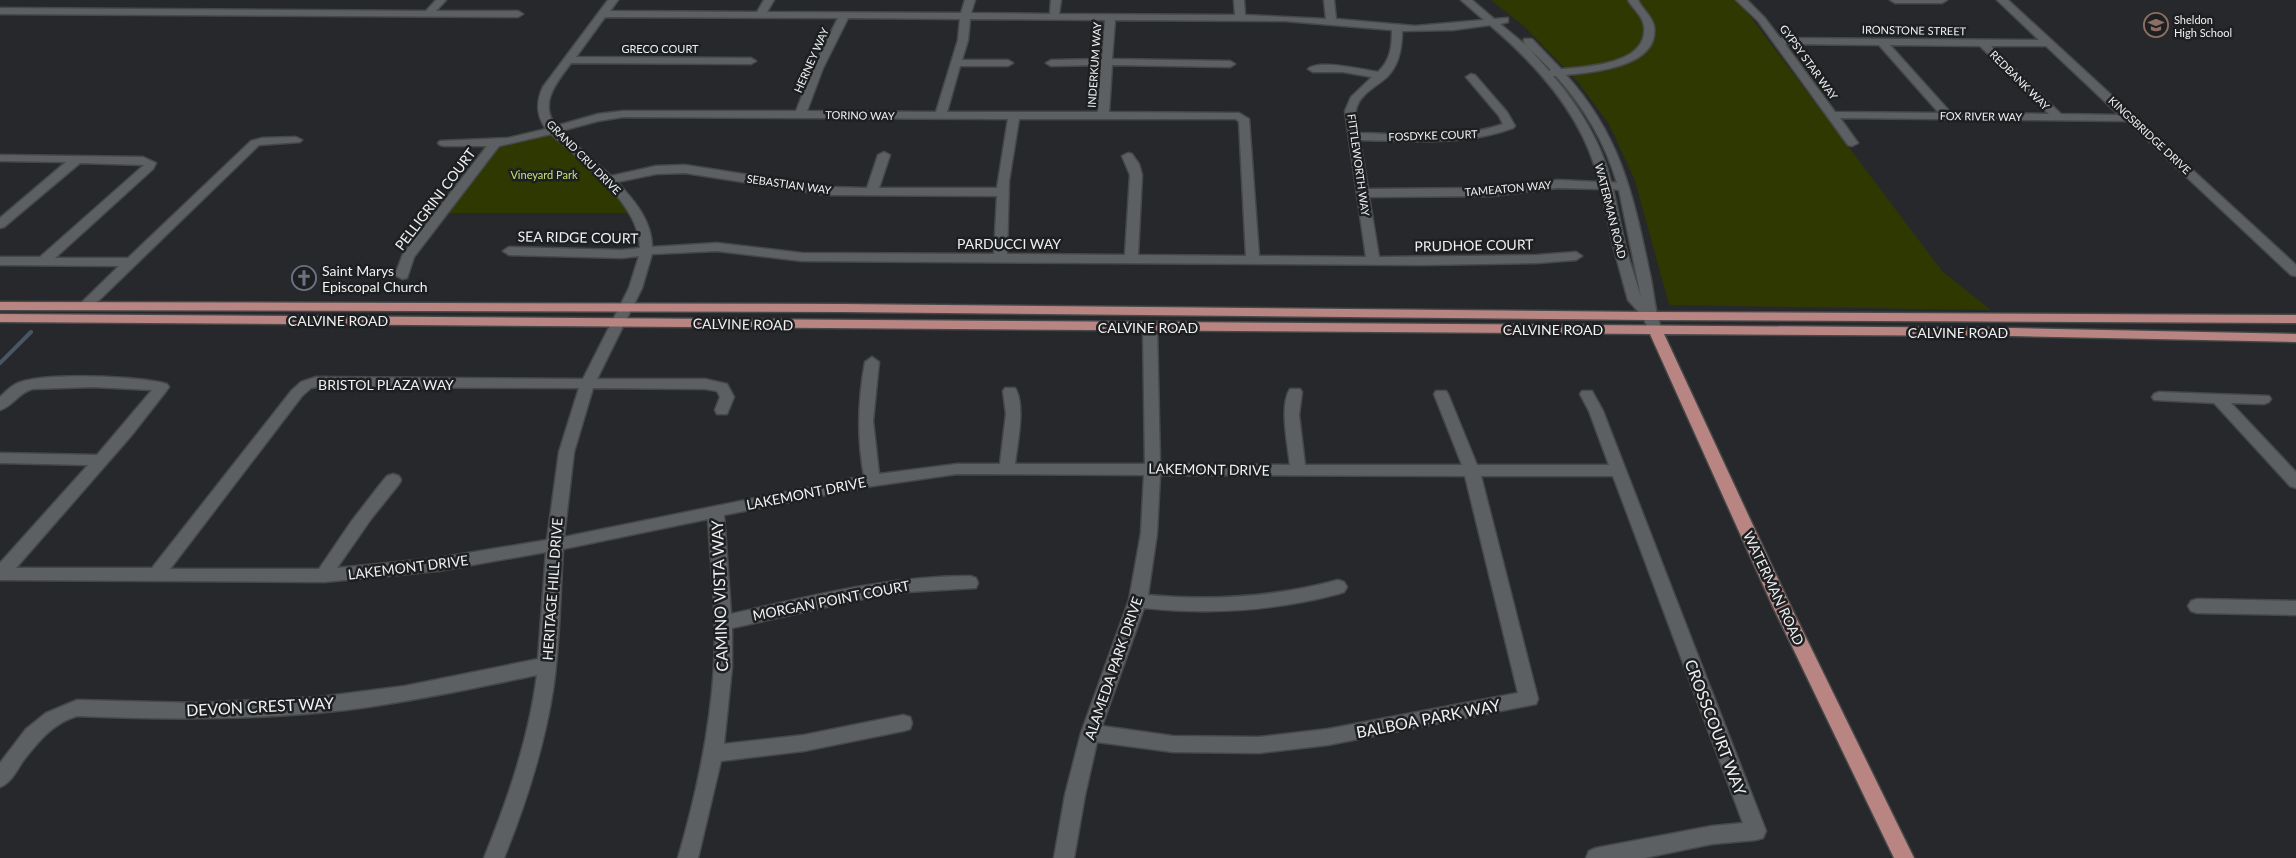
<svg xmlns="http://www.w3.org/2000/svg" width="2296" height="858" viewBox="0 0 2296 858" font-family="Lato,sans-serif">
	<rect width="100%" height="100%" fill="#26282b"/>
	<!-- green -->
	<path fill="#2f3800" d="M1491,0H1735L1750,16L1942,271L1991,310L1669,305L1635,181L1609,124L1578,82L1524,26Z
		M553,130L638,213H442L495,143Z"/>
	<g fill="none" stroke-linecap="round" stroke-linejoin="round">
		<!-- stream -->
		<path stroke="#485763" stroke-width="4" d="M0,363L31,332"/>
		<defs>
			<path id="minor" d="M436,0H446L436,11H518L523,14L518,17L0,14V8L426,11Z
				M608,0H618L610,11L757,12L764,0H774L767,12L961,13L965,0H975L971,13L1050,14L1051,0H1061L1059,14L1235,15L1234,0H1244L1245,15L1326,19L1324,0H1334L1336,19L1415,26L1484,20L1461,0H1472L1494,19L1508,18V22L1500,24L1528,47L1549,71L1551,70L1524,43V39H1532L1561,69C1587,67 1649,64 1644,26C1643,16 1633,9 1628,0H1638C1642,9 1652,16 1654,26C1660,67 1594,72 1566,75C1620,135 1633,194 1649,270C1654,290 1654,311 1662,330L1660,333H1650L1643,317L1628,300L1614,249L1601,189L1558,188L1491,196L1369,197L1379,257L1537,255L1576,252L1582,256L1576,260L1537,263L1422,265L802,261L717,251L652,254L642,288L597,379H705L727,384L734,397L727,414H717L715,410L720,397L717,391L705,389L593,388L574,452L564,537L864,476C857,438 858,400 865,362L872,357L879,362L873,421L879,474L957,464H1000L1006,414L1003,391L1005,388H1015C1026,405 1017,444 1015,464H1145L1143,327L1150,323L1157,327L1160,464L1290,465C1288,445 1279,406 1290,389H1300L1302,392L1299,415L1305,465H1462L1434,394L1436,391H1446L1448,394L1477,465H1609L1589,411L1580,394L1582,391H1592L1603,411L1766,831L1763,838L1756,840L1712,844L1644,858H1586L1589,851L1596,848L1712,826L1743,823L1613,476H1481L1538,699L1536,704L1328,745L1259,753L1173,752L1097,742L1085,795L1074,858H1054L1065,795L1081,733L1129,600L1141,533L1144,475L957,474L866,487L724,515L731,614C811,596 888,576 970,576L976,578L978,583L976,588L907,592L876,596L732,628V667L724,744L804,735L903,715L910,717L912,723L910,729L903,731L804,751L721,761L698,858H678C696,796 710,732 714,667C717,618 711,568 708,519L563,549C560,596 560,644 553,690C544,748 526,803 504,858H484C508,799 529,738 537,675C474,688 410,702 346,710C257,720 167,720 77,716C53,723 38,742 23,761C17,770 11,783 0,787V763L26,729L46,713L77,700L198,703L319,697L405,686L538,659L546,552L438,571L324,582L0,580V563L88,465L0,463V453L97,455L152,390L93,387L33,389C19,392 13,406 0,410V397C5,392 11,386 18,383C44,372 140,376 167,384L169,387L167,390L131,436L16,568H152L292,390L301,382L316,377L583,379L629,288L639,256L622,258L509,255L503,251L509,247L622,250L640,248C640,203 582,162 551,134L499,146L414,257L407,278L402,279L395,275L403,254L487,146H444L440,145L438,143L440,141L508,138L546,129C536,115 536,102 543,87ZM605,17L838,18L813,68L796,111H623L598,114L556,126C538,103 557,82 571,63L751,64L756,61L751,58L576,57ZM848,18L960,19L958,40L936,112L807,111L823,68ZM970,19L1105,20L1102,59L1051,60L1046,63L1051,66L1101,65L1098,112H947L960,66H1008L1013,63L1008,60H962L968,40ZM1115,20L1285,21L1392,30C1392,46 1391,60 1378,72C1364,70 1319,59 1308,69L1313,72H1343L1372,77L1351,97L1345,111L1366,257L1259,256L1249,119L1239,113L1109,112L1112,65L1230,67L1235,64L1230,61L1112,59ZM1490,25C1538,66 1585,118 1599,182L1558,180L1491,188L1368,189L1360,140C1410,141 1465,146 1513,128L1515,126L1507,112L1475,75L1471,74L1466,77L1499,116L1503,124C1459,140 1405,134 1359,133C1358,126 1355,116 1356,110C1359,94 1376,87 1387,77C1399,65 1402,48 1402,31L1453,30ZM1553,76H1556C1584,107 1605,142 1617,183L1611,182C1602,144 1579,106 1553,76ZM623,117L1008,119L997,188H879L890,155L884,152L878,155L867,188L827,187L685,165L656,166L611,176L561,131L598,121ZM1019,119H1236L1239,122L1246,256L1138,255L1142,175L1139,164L1132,154L1128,153L1122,156L1130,175L1125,255L1007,254L1009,181ZM685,173L827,195L997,196L994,254L802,253L717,243L652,247C652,221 634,200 617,182L656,174ZM1613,189L1619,190L1641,297L1626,249ZM317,387L579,388L559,452L547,540L438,558L337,568L371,519L399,484L401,480L399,476L393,474L387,476L378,487L351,522L319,569H170L302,396L311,388ZM1160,475L1465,476L1518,693L1328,729L1259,737L1173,736L1102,726L1144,608C1211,615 1273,611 1338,594L1344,592L1347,587L1344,582L1338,580C1275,597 1213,601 1148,595L1157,533Z
				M1736,0H1747L1764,17L1780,38L2039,40L1997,0H2008L2133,115L2136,116L2137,119L2296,265V276L2291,275L2127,121L1840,118L1858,143L1852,146L1848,145L1758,21ZM1785,44L1879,45L1939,113L1835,112ZM1890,45L1980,46L2049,114L1951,113ZM1991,46H2046L2119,115L2061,114Z
				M1890,0H1947L1942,3H1895Z
				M296,137L302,140L300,142L259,145L90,309L85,310L78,306L119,266L0,265V257H40L144,165L80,163L4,227L0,228V218L66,162L0,161V155L143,157L156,163L153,169L55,258H128L251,141L262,138Z
				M2159,392L2269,396L2271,399L2269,402L2264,404L2231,403L2296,472V488L2290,486L2214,403L2154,400L2152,397L2154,394Z
				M2197,599L2296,601V615L2197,613L2191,611L2188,606L2191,601Z"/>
			<path id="major" d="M0,302L842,304L1649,312L2296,315V323L1649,320L842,312L0,310Z
				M0,314L2012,328L2296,334V342L2012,336L1664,334L1791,607L1914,858H1894L1773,607L1650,334L0,322Z"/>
		</defs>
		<!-- minor casing -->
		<use href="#minor" stroke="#454748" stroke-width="3"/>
		<!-- major casing -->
		<use href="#major" stroke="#454748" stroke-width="3"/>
		<!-- minor -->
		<use href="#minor" fill="#5d6063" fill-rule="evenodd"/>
		<!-- major -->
		<use href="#major" fill="#b88582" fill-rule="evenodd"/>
	</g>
	<!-- icons -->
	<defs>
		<symbol id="school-ring" viewBox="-11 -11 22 22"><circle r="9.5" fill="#1d1f21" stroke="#8d6e63" stroke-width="1.5"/><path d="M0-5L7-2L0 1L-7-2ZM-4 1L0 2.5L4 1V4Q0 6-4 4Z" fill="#8d6e63"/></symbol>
		<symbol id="church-ring" viewBox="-11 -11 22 22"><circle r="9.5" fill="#1d1f21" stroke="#6b7280" stroke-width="1.5"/><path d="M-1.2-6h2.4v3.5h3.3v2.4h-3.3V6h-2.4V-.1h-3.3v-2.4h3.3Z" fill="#6b7280"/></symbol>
	</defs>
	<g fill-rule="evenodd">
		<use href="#school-ring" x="2142" y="11" width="28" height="28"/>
		<use href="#church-ring" x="290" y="264" width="28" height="28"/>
	</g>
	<g text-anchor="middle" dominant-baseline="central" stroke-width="5" stroke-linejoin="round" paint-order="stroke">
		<!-- far-poi labels -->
		<g font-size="11" fill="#eef0f1" stroke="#1d1f21" text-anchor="start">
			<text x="2174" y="19">Sheldon<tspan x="2174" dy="13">High School</tspan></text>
		</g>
		<!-- far-street labels -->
		<g font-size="11" fill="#eef0f1" stroke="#1d1f21">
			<text transform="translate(1914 30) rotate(1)">IRONSTONE STREET</text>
			<text x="660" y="48">GRECO COURT</text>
			<text transform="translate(811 60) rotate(-66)">HERNEY WAY</text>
			<text transform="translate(1809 62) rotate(54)">GYPSY STAR WAY</text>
			<text transform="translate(1094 65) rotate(-86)">INDERKUM WAY</text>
			<text transform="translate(2020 80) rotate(45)">REDBANK WAY</text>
			<text transform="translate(860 115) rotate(1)">TORINO WAY</text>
			<text transform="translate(1981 116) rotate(1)">FOX RIVER WAY</text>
			<text transform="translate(1433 135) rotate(-2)">FOSDYKE COURT</text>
			<text transform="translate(2150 135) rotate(43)">KINGSBRIDGE DRIVE</text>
			<text transform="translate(584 157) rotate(45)">GRAND CRU DRIVE</text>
			<text transform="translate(1359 165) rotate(82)">FITTLEWORTH WAY</text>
			<text transform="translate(789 184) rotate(8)">SEBASTIAN WAY</text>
			<text transform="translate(1508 188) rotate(-5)">TAMEATON WAY</text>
			<text transform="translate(1611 211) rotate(76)">WATERMAN ROAD</text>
		</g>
		<!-- far-park labels -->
		<g font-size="11" fill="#c8e16f" stroke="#1d1f21">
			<text x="544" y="174">Vineyard Park</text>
		</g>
		<!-- street labels -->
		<g font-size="14" fill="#eef0f1" stroke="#1d1f21">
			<text transform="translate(435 199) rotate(-53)">PELLIGRINI COURT</text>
			<text transform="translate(578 237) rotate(1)">SEA RIDGE COURT</text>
			<text x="1009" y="243">PARDUCCI WAY</text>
			<text transform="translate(1474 245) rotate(-1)">PRUDHOE COURT</text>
			<text x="338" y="320">CALVINE ROAD</text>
			<text transform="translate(743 324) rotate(1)">CALVINE ROAD</text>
			<text x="1148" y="327">CALVINE ROAD</text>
			<text x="1553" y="329">CALVINE ROAD</text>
			<text x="1958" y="332">CALVINE ROAD</text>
			<text x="386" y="384">BRISTOL PLAZA WAY</text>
			<text transform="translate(1209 469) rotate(1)">LAKEMONT DRIVE</text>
			<text transform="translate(806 493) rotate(-11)">LAKEMONT DRIVE</text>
			<text transform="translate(408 567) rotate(-7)">LAKEMONT DRIVE</text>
			<text transform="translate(1774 588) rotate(65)">WATERMAN ROAD</text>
			<text transform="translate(552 589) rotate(-86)">HERITAGE HILL DRIVE</text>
			<text transform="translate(831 600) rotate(-11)">MORGAN POINT COURT</text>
			<text transform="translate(1113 668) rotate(-71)">ALAMEDA PARK DRIVE</text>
		</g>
		<!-- poi labels -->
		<g font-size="14" fill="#eef0f1" stroke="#1d1f21" text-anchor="start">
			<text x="322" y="270">Saint Marys<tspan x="322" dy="16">Episcopal Church</tspan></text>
		</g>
		<!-- near-street labels -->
		<g font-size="16" fill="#eef0f1" stroke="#1d1f21">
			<text transform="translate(719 596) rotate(-92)">CAMINO VISTA WAY</text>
			<text transform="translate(260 706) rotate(-3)">DEVON CREST WAY</text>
			<text transform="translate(1428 718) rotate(-11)">BALBOA PARK WAY</text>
			<text transform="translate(1716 727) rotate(69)">CROSSCOURT WAY</text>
		</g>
	</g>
</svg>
